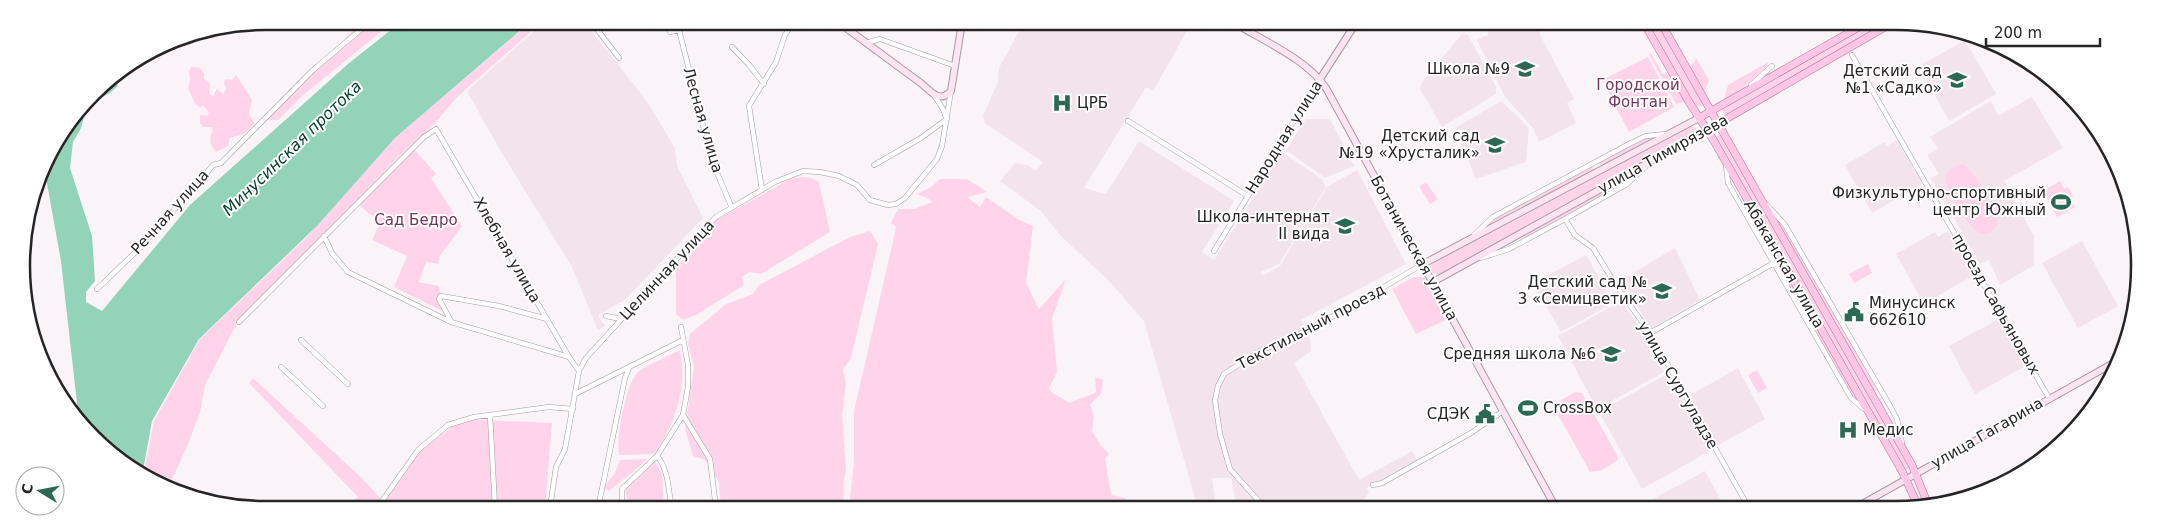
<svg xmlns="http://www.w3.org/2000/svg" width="2161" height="531" viewBox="0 0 2161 531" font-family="'DejaVu Sans',sans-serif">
	<rect width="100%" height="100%" fill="#faf3f7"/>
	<!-- built -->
	<path fill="#f3e4ec" d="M544,22H581L586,24L646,100L675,148L677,166L703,218L626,299L598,315L605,326L598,330L572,267L500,150L467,91Z
		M1024,22H1192L1153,91L1146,87L1084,188L1106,194L1139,141L1234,201L1202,252L1214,260L1282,152L1322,179L1326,187L1279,264L1261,272L1262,276L1280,266L1327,187L1357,170L1406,264L1301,320L1309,333L1311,351L1294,363L1359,480L1412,451L1417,460L1367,488L1369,493L1357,508H1237L1231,478H1212L1216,508H1198L1144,321L1110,282L1060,235L1041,211L1000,181L1015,163L1027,165L1036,171L1043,162L985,123L983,116L998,82L999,68Z
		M1483,23H1537L1542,31L1539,33L1574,99L1567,103L1576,123L1539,142L1533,128L1505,97L1477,40L1489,34Z
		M1462,34L1468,35L1496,87V94L1442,127L1420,89L1422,82Z
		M1964,41L1972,52L1996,94L1949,121L1919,66Z
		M2032,97L2063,148L2004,181L2034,236V265L2000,285L1989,260L1980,264L1931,178L1939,174L1927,155L1938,149L1930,137L1991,101L1998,116Z
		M1501,101L1529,128L1526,162L1476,179L1455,128Z
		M1306,119H1330L1354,166L1325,178L1286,150Z
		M1897,140L1922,184L1872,213L1845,165L1885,142L1887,146Z
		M1948,231L1974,275L1924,304L1896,254L1935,232L1938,237Z
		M2082,241L2118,306L2078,328L2042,263Z
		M1675,248L1700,300L1650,329L1623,279Z
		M1586,255L1613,303L1561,332L1533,283Z
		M1621,301L1636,322L1664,372L1597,409L1558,336Z
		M1999,319L2024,367L1975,394L1949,346Z
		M1738,368L1765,419L1717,446L1714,445L1687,397Z
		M1667,374L1710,451L1642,489L1599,412Z
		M1705,471L1725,508H1658L1653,499Z"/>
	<!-- green -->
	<path fill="#ffd4eb" d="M367,21H394L302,96L278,120H268L269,114L315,71L353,30Z
		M531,22H542L457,97L429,130L405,151L238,321L205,385L200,413L186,449L171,481L168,485L143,477L154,421L200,339L307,237L395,138Z
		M1647,23H1658L1703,103L1702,106H1696L1693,103Z
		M1870,23H1888L1728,115L1724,114L1722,109L1727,105Z
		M1651,53L1663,74L1666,73L1671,77L1685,102L1676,104L1649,54Z
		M1648,57L1674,107L1629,132L1602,80Z
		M1696,58L1709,80L1704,93L1690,68Z
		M1768,62V65L1743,88L1724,99L1728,85Z
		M191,67L200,68L204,74V79L210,83L209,94L213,96L217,89L223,94L226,89L224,84L225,79L232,80L236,75L252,100L249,114L254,122C249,135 240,134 230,138L228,146L216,152C210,145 208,139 213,130L211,127H203L200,123V115L207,116L209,112L204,106L199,107L195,104L188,88L190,81L189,71Z
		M1690,125L1696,128V133L1440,275L1432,273L1430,268L1433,261Z
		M1718,135H1721L1910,467V469L1905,470L1715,138Z
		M1658,137L1607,164L1600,165L1598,163L1592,166L1593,169L1588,174L1478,231L1488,221L1643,138Z
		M413,148L436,174L431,178L462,226L440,256L438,264L426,262L419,282L439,286L444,312L394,287L407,256L372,240L380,223L358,204Z
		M1963,164C1972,168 1998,209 1998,219C1998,225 1995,229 1991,232C1986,234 1981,235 1976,231C1969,227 1943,185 1945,177C1947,169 1956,165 1963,164Z
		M1640,169L1627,182L1526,237L1525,235L1530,230Z
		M802,177L811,178L819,182L830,232L761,274L749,272L742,277L744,285L696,315L683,320L676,314V268L716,220L790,179Z
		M940,179H967L987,192L967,197L980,207L986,197L1019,220L1033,226L1026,283L1039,309L1066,279L1052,319L1057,372L1049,388L1051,392L1070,403C1079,398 1087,397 1096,392L1095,377L1103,380L1101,394L1090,404L1094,416L1092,431L1101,446L1109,454L1105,458L1111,495L1126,498L1124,508H852L850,499L854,461V411L894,237L896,227L891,223L898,209H914L932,202L929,199L917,194L931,187Z
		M2060,181L2064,189L2068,187L2073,196L2070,198L2075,207L2057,217L2043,191Z
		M1426,182L1437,198V200L1430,204L1420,188V186Z
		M1771,212L1786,228L1877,390L1874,391L1870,387Z
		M1754,219L1862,406L1852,398L1752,220Z
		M870,231L878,244L851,358L843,370L846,384L842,414L846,469L843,486L844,508H721L719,482L705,460L693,456L685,429L694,366L688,345L690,334L726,304L753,294L759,285L850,237Z
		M1868,264L1872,273L1854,283L1849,274Z
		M1414,277H1424L1446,320L1416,334L1392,289Z
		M680,350C687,387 676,424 654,454L619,455C616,438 625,386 638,372C645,366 671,355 680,350Z
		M1757,370L1767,388L1758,393L1748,375Z
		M253,378L363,479L380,498L372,508H343L358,497L249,383Z
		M1575,392L1582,393L1617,455L1618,460L1602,470L1590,472L1557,413L1558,402Z
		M462,419L552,423L545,508H381L420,451Z
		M648,459L609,491L603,488L615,473L620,460Z
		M655,461L662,475L664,508L628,503L624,485Z"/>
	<!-- water -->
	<path fill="#93d3ba" d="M402,21L530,22L395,138L317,226L199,339L152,421L142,476L79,421L61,261L44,167L47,157L88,103L81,128L73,142L70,168L92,236L95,281L86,292V302L102,311L190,205L348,64Z
		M114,76L119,80C114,92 107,97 94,96L104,82Z"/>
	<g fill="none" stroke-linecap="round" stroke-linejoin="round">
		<!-- river -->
		<path stroke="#93d3ba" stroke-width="7" d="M97,92L103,93L114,85L116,75"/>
		<defs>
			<path id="street" d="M587,22L596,28L619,58
				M667,22L670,32L679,30L712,161L732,208
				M679,30L694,22
				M866,43L880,39L955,66
				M732,47L750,66L764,84
				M1852,55L2049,398
				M1751,85L1772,66
				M934,95L943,109L946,118
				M1128,121L1248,196
				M874,165L921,138L947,119
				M1726,166L1728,183L1851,398L1864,409
				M762,190L749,106L776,62L785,35L794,22
				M1767,205L1785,225L1890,406L1897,419L1902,443
				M1565,219L1575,235L1593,248L1617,287L1650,333L1749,508
				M1474,235L1493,217L1629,144L1646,136L1666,134
				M324,236L332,253L348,272L451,322L569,357
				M1214,251L1320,79
				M1481,258L1509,249L1565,219L1627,184L1646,166
				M97,289L143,245L161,221L171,214L191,186L201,180L213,165L221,163L313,70L371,21
				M606,316L621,319
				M451,321L439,299L441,296L499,306L547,319
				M239,322L424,137L436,129L569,357L579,371
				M1650,333L1774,263
				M301,340L348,384
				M281,367L323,406
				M575,394L683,340
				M490,415L495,508
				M683,415L710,459L716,508
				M657,456C669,470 668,490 672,508
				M1373,485L1382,483L1471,433L1503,411
				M377,508L418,450L448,425L474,417L549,407L573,409
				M550,508L556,467L565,449L579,371L586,358L707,226L716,217L775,182L803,171L820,172L839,176L857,185L870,200L888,205L896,204L905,198L937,159L942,146L951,91
				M598,508L625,378L629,368
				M622,508V489L657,456L683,415L688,387V365L681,327
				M1265,508L1230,469L1220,434L1215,400L1218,386L1224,374L1260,351L1296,336L1343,311L1423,264"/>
			<path id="secondary" d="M838,22L922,84C932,93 940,103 951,91L962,22
				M1233,22C1263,41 1307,59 1326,88L1556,508
				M1320,79L1356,23
				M1423,264L1699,118
				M1433,282L1707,130
				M1855,508L2119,360"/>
			<path id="primary" d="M1644,23L1689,102L1714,141L1902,471L1919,508
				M1661,23L1912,465L1929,507
				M1699,118L1866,23
				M1707,130L1892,23"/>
		</defs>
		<!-- street casing -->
		<use href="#street" stroke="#a39da0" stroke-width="5.5"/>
		<!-- secondary casing -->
		<use href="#secondary" stroke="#a39da0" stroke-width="8"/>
		<!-- primary casing -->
		<use href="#primary" stroke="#b27698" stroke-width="8"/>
		<!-- street -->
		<use href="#street" stroke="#fff" stroke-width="4.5"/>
		<!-- secondary -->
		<use href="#secondary" stroke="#fee3f3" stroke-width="6"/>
		<!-- primary -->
		<use href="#primary" stroke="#fec7e6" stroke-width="7"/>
	</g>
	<!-- icons -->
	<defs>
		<symbol id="school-bare" viewBox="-9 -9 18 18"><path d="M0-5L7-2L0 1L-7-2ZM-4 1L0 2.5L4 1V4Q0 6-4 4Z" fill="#2c6954" stroke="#fff" stroke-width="2.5" paint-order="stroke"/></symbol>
		<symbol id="hospital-bare" viewBox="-9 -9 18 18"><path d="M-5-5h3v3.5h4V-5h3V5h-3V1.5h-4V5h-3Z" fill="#2c6954" stroke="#fff" stroke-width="2.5" paint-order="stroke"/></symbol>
		<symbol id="stadium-bare" viewBox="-9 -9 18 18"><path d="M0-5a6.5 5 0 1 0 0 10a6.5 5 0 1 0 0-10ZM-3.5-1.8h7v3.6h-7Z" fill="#2c6954" stroke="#fff" stroke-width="2.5" paint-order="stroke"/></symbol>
		<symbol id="civic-bare" viewBox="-9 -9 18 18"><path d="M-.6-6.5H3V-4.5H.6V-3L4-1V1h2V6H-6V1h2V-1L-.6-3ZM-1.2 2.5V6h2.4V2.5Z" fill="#2c6954" stroke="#fff" stroke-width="2.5" paint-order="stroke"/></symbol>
	</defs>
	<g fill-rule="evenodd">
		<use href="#school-bare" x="1511" y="55" width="28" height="28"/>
		<use href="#school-bare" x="1943" y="66" width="28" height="28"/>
		<use href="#hospital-bare" x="1048" y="89" width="28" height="28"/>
		<use href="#school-bare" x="1481" y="131" width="28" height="28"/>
		<use href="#stadium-bare" x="2047" y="188" width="28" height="28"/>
		<use href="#school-bare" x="1331" y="212" width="28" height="28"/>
		<use href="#school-bare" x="1648" y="277" width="28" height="28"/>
		<use href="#civic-bare" x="1840" y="298" width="28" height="28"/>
		<use href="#school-bare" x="1597" y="340" width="28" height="28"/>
		<use href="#stadium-bare" x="1514" y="394" width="28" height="28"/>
		<use href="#civic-bare" x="1471" y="400" width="28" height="28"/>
		<use href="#hospital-bare" x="1834" y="416" width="28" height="28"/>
	</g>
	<g text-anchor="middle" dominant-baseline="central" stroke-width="4" stroke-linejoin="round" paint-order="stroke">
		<!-- poi labels -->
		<g font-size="15" fill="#262425" stroke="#fff" text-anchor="end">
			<text x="1510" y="69">Школа №9</text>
			<text x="1942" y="71">Детский сад<tspan x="1942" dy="17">№1 «Cадко»</tspan></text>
			<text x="1077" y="103" text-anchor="start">ЦРБ</text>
			<text x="1480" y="136">Детский сад<tspan x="1480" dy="17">№19 «Хрусталик»</tspan></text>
			<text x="2046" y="193">Физкультурно-спортивный<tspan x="2046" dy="17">центр Южный</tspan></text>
			<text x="1330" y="217">Школа-интернат<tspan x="1330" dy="17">II вида</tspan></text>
			<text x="1647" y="282">Детский сад №<tspan x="1647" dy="17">3 «Семицветик»</tspan></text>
			<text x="1869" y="303" text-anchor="start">Минусинск<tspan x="1869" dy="17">662610</tspan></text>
			<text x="1596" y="354">Средняя школа №6</text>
			<text x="1543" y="408" text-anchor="start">CrossBox</text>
			<text x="1470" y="414">СДЭК</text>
			<text x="1863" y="430" text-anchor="start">Медис</text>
		</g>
		<!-- park labels -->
		<g font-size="15" fill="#75345b" stroke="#fff">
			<text x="1638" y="85">Городской<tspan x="1638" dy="17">Фонтан</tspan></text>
			<text x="416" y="220">Сад Бедро</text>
		</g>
		<!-- street labels -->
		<g font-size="15" fill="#262425" stroke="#fff">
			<text transform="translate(703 120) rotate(74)">Лесная улица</text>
			<text transform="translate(1284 137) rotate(-58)">Народная улица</text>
			<text transform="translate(1663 154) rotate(-29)">улица Тимирязева</text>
			<text transform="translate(170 212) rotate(-48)">Речная улица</text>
			<text transform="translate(1414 248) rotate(61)">Ботаническая улица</text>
			<text transform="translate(507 250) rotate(60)">Хлебная улица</text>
			<text transform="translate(1784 264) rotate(60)">Абаканская улица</text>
			<text transform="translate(667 270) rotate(-47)">Целинная улица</text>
			<text transform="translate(1996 304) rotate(60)">проезд Сафьяновых</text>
			<text transform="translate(1311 327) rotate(-28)">Текстильный проезд</text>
			<text transform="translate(1678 385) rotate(60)">улица Сургуладзе</text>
			<text transform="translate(1987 433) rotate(-30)">улица Гагарина</text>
		</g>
		<!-- water labels -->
		<g font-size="16" font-style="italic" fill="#023c2c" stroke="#fff">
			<text transform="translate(292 148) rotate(-44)">Минусинская протока</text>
		</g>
	</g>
	<!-- crop -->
	<path d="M0 0H2161V531H0ZM265 30H1896A235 235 0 0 1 2131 265V266A235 235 0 0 1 1896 501H265A235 235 0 0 1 30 266V265A235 235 0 0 1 265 30Z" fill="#fff" fill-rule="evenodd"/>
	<path fill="none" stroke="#262425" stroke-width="2.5" d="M265 30H1896A235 235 0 0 1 2131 265V266A235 235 0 0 1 1896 501H265A235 235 0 0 1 30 266V265A235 235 0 0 1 265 30Z"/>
	<!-- north arrow -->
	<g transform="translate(40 491) rotate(280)"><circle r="24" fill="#ffffff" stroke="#a8a7a8"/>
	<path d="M0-4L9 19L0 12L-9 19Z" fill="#2c6954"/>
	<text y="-8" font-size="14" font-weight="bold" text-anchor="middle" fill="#262425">С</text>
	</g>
	<!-- scale -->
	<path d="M1986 38v8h114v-8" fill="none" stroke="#262425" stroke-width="2.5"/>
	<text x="1994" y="38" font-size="15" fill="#262425" stroke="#ffffff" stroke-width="4" paint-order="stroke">200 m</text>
</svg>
